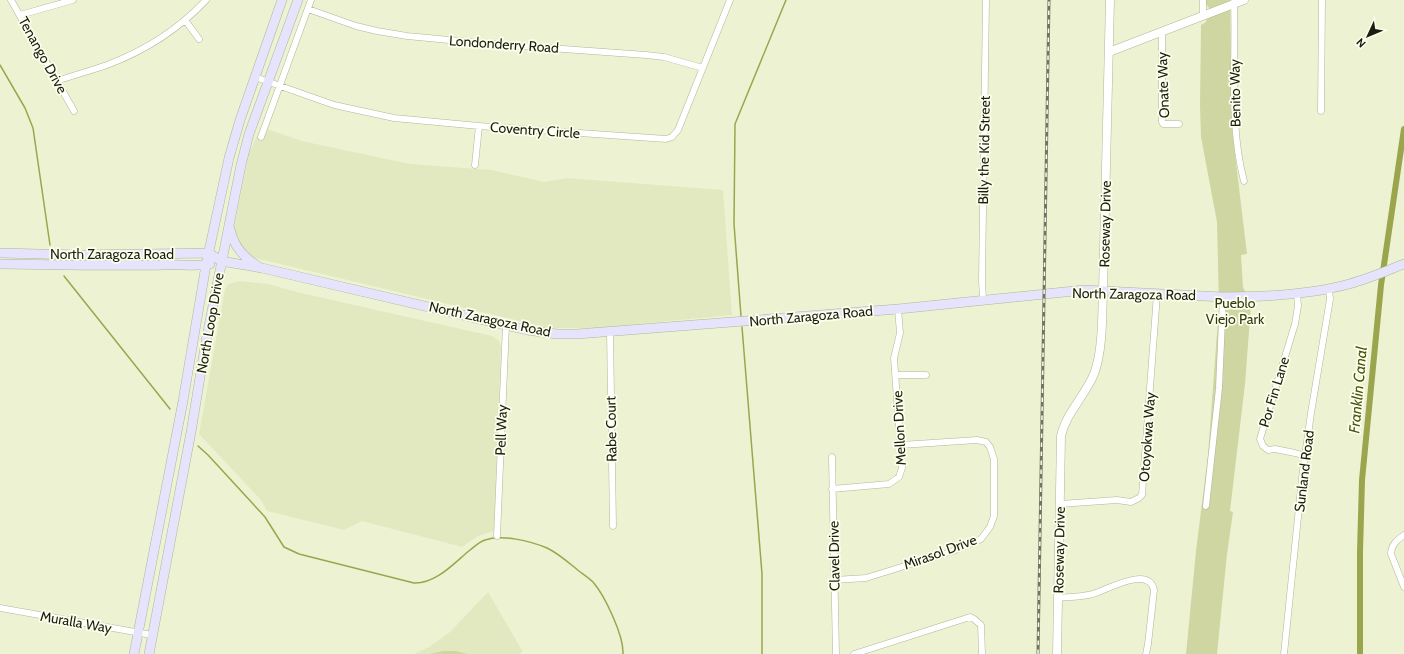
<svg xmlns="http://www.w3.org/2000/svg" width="1404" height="654" viewBox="0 0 1404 654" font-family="Cabin,sans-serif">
	<rect width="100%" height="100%" fill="#edf3d2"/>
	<!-- built -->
	<path fill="#e2e9c1" d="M261,127L302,141L410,164L492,170L544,182L567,178L723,190L732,315L597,328H549L255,258L248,255L234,236V228L249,153Z
		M238,281L268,284L301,293L492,336L499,341L501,347L494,531L478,536L462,547L362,521L344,530L267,511L261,500L199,434L225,289L228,284Z
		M488,592L523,652L519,654H414L429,647L450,632Z"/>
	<!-- green -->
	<path fill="#cfd6a2" d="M1206,0H1230L1232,129L1247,254L1241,255L1243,287L1251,305L1245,384L1230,511L1233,512L1227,554L1217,654H1186L1196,551L1208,455L1219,306L1217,222L1201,137L1200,105L1201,25L1206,22L1209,8L1206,4Z
		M443,651H456L467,654H430Z"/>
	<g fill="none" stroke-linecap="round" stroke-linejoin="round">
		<!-- stream -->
		<path stroke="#9ba54d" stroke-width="1.5" d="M0,65L25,108L33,128L50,245
			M64,276L170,409
			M741,316L734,224L735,124L786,0
			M742,327L762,574V654
			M198,446L208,455L265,517L284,547L299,554L414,583C436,584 454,563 470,550C474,547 479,542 485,540C502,534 530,541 547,548C558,553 569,563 579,571C583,574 589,578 593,582C605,596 624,636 623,654"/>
		<!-- canal -->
		<path stroke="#9ba54d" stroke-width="6" d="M1360,654V552L1362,480L1381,285L1404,129"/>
		<defs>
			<path id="minor" d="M11,0L74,111
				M1234,2C1236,59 1229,126 1244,181
				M308,9L356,26L377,31L407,36L481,43L646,55L664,57L703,68
				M20,15L73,0
				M1203,16V0
				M185,20L199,39
				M1162,31V122L1163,124H1179
				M255,77L334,105L394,118L479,126L666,139L672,137L678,130L730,0
				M57,81C74,75 90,71 107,65C144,51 179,29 206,0
				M1321,111L1322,0
				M261,137L311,0
				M475,165L479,126
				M1297,293L1298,306L1295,324L1260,439L1263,446L1268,450L1275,449L1295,453L1305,456
				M983,300L982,280L986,0
				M610,332L613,526
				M896,375H926
				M832,457L836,654
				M832,489L889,484L899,477L902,468L894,358L900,333L898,309
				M1060,504L1117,500L1131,502L1139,498L1142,495L1157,294
				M1206,506L1219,388L1223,297
				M1404,535C1397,540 1391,545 1391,554L1404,587
				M497,536L506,325
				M834,580L866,578L953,551L981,539L990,527L994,516V459L990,447L986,442L977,440L901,445
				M1058,598C1069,597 1081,597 1093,594C1107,590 1149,565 1154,590L1148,644L1146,654
				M0,608L152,635
				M854,654L970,617L974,619L981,625L982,654
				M1284,654L1302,478L1311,413L1330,299L1329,289"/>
			<path id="tertiary" d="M1109,52L1244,0
				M1057,654L1061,436C1066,413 1085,396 1094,374C1103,351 1102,315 1103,291L1110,0"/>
			<path id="secondary" d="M230,229C233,245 244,258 258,266
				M0,253L80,255L209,253L221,261L262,268L527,330L557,334H577L898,309L1084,290L1223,297C1265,297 1309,295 1349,284C1368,279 1386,271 1404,264
				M0,264C55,265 110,266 165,265C178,264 199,267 210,264
				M134,654L183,401L206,265L229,158L240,120L282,0
				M149,654L191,432L206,341L241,165L249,134L298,0"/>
		</defs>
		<!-- minor casing -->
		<use href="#minor" stroke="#b1b697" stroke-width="7"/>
		<!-- tertiary casing -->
		<use href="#tertiary" stroke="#b1b697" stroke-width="9"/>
		<!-- secondary casing -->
		<use href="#secondary" stroke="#b1b697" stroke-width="10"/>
		<!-- minor -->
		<use href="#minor" stroke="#fff" stroke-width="6"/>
		<!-- tertiary -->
		<use href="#tertiary" stroke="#fff" stroke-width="8"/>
		<!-- secondary -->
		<use href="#secondary" stroke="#e6e3fd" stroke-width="9"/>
		<defs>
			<path id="rail" d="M1038,654L1049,0"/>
		</defs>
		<!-- rail casing -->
		<use href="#rail" stroke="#717460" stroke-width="3"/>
		<!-- rail -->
		<use href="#rail" stroke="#fbffeb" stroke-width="1.5" stroke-dasharray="4.5" stroke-linecap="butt"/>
	</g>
	<g text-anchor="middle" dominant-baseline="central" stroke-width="3.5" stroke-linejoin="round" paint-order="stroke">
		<!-- street labels -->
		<g font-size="14" fill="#1b1d11" stroke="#fbffeb">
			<text transform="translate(504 44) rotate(4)">Londonderry Road</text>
			<text transform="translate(43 55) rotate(61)">Tenango Drive</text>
			<text transform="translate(1163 85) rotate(-92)">Onate Way</text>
			<text transform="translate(1235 93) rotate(-91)">Benito Way</text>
			<text transform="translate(535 130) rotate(4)">Coventry Circle</text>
			<text transform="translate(984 150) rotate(-89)">Billy the Kid Street</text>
			<text transform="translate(1105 224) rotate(-89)">Roseway Drive</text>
			<text x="112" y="254">North Zaragoza Road</text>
			<text transform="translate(1134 294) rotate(1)">North Zaragoza Road</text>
			<text transform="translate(811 316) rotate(-5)">North Zaragoza Road</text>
			<text transform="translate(490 319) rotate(12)">North Zaragoza Road</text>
			<text transform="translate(210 323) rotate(-80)">North Loop Drive</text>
			<text transform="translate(1274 392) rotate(-73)">Por Fin Lane</text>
			<text transform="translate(899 428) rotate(-93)">Mellon Drive</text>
			<text transform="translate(611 429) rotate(-91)">Rabe Court</text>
			<text transform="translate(501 430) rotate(-88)">Pell Way</text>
			<text transform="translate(1147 437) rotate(-86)">Otoyokwa Way</text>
			<text transform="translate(1304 471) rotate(-83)">Sunland Road</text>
			<text transform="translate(1059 550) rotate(-89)">Roseway Drive</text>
			<text transform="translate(940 552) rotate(-20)">Mirasol Drive</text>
			<text transform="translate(834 556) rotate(-91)">Clavel Drive</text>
			<text transform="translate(76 622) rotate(10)">Muralla Way</text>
		</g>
		<!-- park labels -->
		<g font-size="14" fill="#343913" stroke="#fbffeb">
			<text x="1235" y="303">Pueblo<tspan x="1235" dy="16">Viejo Park</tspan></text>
		</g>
		<!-- water labels -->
		<g font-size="15" font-style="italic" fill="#4b510f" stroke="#fbffeb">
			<text transform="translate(1358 390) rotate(-85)">Franklin Canal</text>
		</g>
	</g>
	<!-- north arrow -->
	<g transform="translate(1368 36) rotate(226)" stroke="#fbffeb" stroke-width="3" paint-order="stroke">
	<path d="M0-3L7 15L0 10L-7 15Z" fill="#1b1d11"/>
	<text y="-6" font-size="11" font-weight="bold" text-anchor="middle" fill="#1b1d11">N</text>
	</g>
</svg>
